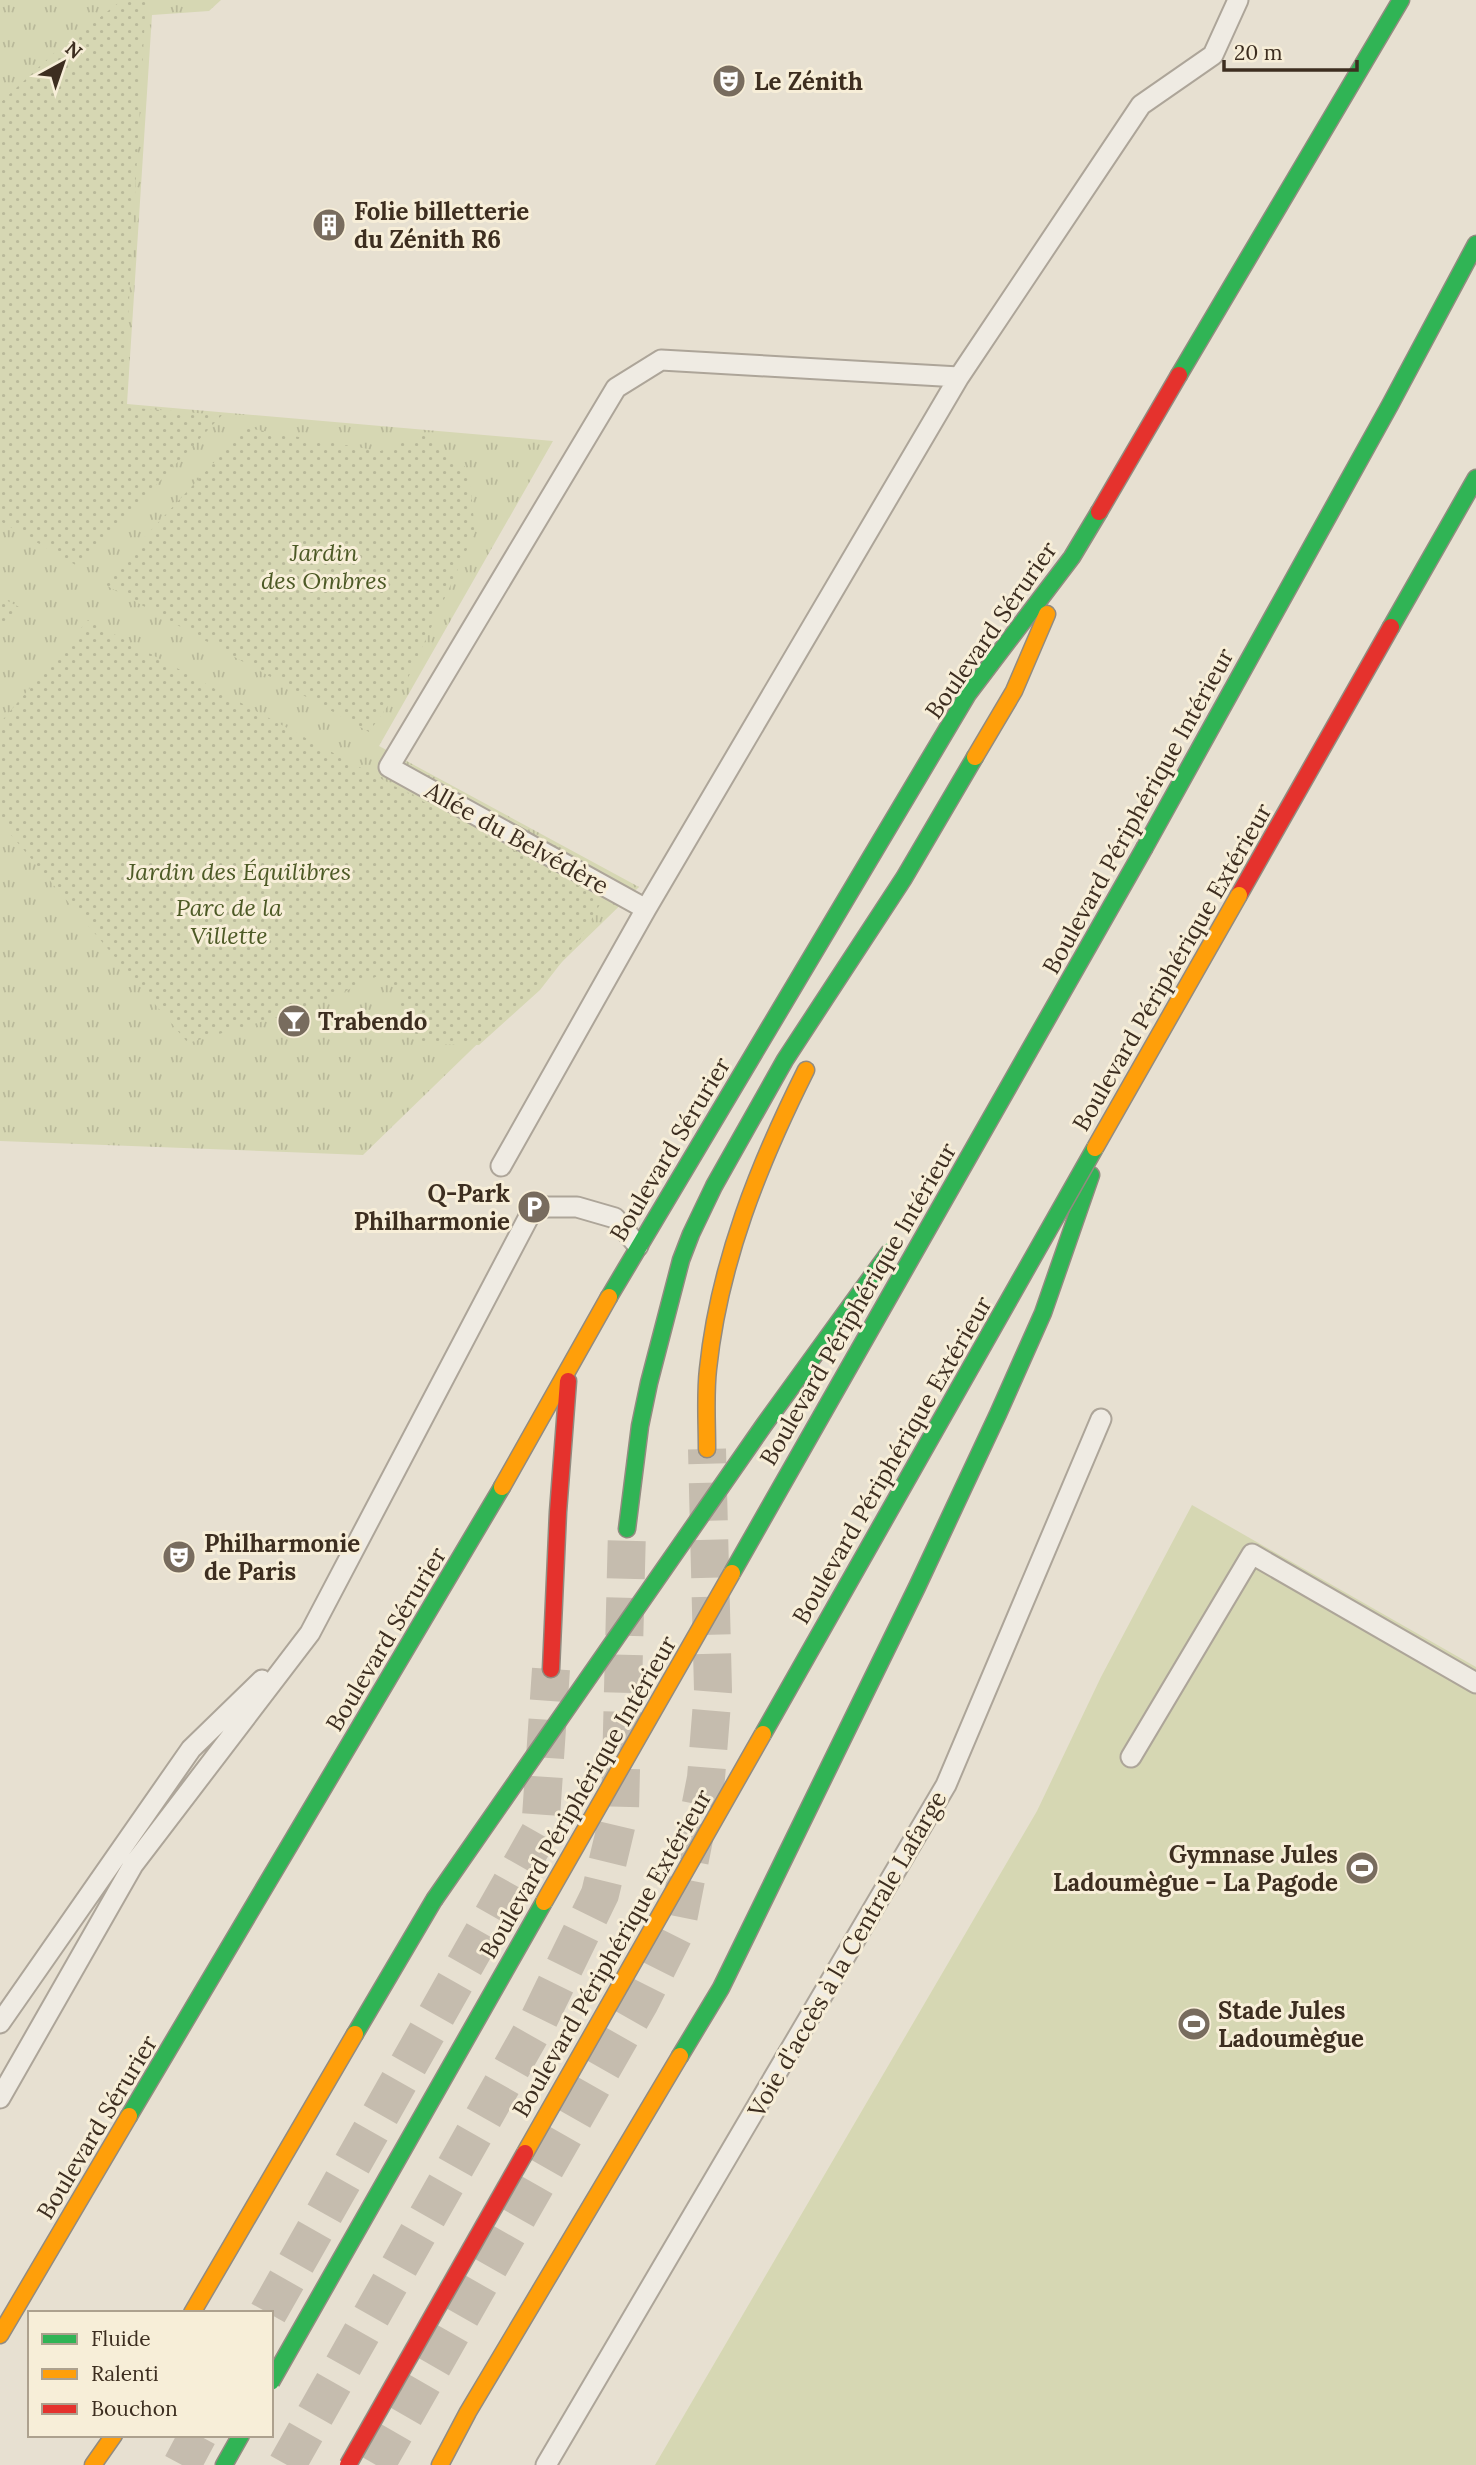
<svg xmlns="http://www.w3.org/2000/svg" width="1476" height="2465" viewBox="0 0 1476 2465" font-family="Lora,serif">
	<defs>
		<pattern id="park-tufts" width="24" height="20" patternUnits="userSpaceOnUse" patternTransform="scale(1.75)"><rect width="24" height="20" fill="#d6d7b3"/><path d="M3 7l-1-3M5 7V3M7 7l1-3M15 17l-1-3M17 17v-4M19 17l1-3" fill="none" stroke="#b9b99a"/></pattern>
		<pattern id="garden-dots" width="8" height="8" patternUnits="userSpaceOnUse" patternTransform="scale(1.75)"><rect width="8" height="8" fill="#d6d7b3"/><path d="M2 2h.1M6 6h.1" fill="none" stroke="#b9b99a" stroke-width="1.8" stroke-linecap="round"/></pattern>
	</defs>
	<rect width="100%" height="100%" fill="#e7e0d1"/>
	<!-- grass -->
	<path fill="#d6d7b3" d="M1192,1505L1476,1667V2465H655L1037,1811L1101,1677Z"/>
	<!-- park -->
	<path fill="url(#park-tufts)" d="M0,0H221L209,11L152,15L127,404L553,441L379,746L639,887L363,1155L0,1141Z"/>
	<!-- garden -->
	<path fill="url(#garden-dots)" d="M122,0H146L123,407L222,415L79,567L0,521V103L53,54Z
		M246,428L380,451L426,434L469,470L475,532L408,678L369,732L102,583Z
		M0,597L19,607L0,629Z
		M88,620L603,899L582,936L540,990L479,1045L416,1044L395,989L384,973L331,998L278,1017L188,1043L0,822V723Z"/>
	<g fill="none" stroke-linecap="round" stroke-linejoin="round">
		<!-- primary-tunnel -->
		<path stroke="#c5bcae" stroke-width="38" stroke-dasharray="38 19" stroke-linecap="butt" d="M268,2313L540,1832L551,1669
			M182,2465L198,2435
			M287,2465L539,2019L600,1894L620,1810L627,1529
			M376,2465L640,2002L676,1930L706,1778L713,1690L707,1449"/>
		<defs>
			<path id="lane" d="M646,909L389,767L616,388L661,360L959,377
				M501,1166L646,909L959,377L1141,105L1213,55L1238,0
				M1131,1757L1252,1554L1476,1683
				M0,2023L191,1749L262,1680
				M0,2098L133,1865L310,1633L534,1207H577L615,1218L638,1246
				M546,2465L946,1785L1101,1419"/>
			<path id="fast" d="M1179,375L1401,0
				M1391,627L1476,478
				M1145,847L1390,405L1476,244
				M609,1297L968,694L1072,557L1099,512
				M627,1529L640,1426L649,1383L681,1260L691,1234L714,1186L785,1060L904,878L975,757
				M355,2034L434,1900
				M680,2056L721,1988L917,1587L998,1414L1043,1313L1091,1175
				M129,2116L502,1487
				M224,2465L241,2435"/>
			<path id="slow" d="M975,757L1014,691L1047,614
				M707,1449C707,1422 705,1395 708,1369C719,1263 759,1164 806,1070
				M502,1487L609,1297
				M192,2313L355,2034
				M0,2335L129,2116
				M93,2465L114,2435
				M440,2465L468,2412L680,2056"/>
			<path id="jam" d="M1099,512L1179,375
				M1239,895L1391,627
				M551,1669L558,1512L568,1381"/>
		</defs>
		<!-- lane casing -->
		<use href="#lane" stroke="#ada599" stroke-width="23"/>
		<!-- fast casing -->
		<use href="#fast" stroke="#928b80" stroke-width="19"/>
		<!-- slow casing -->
		<use href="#slow" stroke="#928b80" stroke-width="19"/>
		<!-- jam casing -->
		<use href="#jam" stroke="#928b80" stroke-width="19"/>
		<!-- lane -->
		<use href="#lane" stroke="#efebe3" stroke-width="19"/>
		<!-- fast -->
		<use href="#fast" stroke="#30b455" stroke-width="16"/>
		<!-- slow -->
		<use href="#slow" stroke="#ff9f0a" stroke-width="16"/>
		<!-- jam -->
		<use href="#jam" stroke="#e5322d" stroke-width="16"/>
		<defs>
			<path id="fast-bridge" d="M732,1573L1145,847
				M763,1734L1095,1148
				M434,1900L764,1425L890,1251
				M271,2382L544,1902"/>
			<path id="slow-bridge" d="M1095,1148L1239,895
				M544,1902L732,1573
				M525,2153L763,1734"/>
			<path id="jam-bridge" d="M348,2465L525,2153"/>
		</defs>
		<!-- fast-bridge casing -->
		<use href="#fast-bridge" stroke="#928b80" stroke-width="19" stroke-linecap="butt"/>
		<!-- slow-bridge casing -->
		<use href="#slow-bridge" stroke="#928b80" stroke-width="19" stroke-linecap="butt"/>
		<!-- jam-bridge casing -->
		<use href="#jam-bridge" stroke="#928b80" stroke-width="19" stroke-linecap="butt"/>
		<!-- fast-bridge -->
		<use href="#fast-bridge" stroke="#30b455" stroke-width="16"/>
		<!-- slow-bridge -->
		<use href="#slow-bridge" stroke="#ff9f0a" stroke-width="16"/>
		<!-- jam-bridge -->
		<use href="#jam-bridge" stroke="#e5322d" stroke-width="16"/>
	</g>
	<!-- icons -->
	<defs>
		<symbol id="theatre-disc" viewBox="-11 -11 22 22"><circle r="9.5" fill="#786c5e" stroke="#f7eed8"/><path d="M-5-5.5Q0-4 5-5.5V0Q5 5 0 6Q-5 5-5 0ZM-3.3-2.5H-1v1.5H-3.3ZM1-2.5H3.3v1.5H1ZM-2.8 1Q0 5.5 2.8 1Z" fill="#fff"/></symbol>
		<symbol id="building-disc" viewBox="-11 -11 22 22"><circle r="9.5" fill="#786c5e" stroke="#f7eed8"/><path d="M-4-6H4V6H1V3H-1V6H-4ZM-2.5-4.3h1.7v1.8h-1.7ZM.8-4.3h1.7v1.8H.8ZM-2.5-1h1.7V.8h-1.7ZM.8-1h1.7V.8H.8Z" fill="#fff"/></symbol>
		<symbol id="bar-disc" viewBox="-11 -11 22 22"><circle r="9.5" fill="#786c5e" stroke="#f7eed8"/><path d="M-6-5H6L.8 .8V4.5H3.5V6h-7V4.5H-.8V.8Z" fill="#fff"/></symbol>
		<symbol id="parking-disc" viewBox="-11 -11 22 22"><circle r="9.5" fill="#786c5e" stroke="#f7eed8"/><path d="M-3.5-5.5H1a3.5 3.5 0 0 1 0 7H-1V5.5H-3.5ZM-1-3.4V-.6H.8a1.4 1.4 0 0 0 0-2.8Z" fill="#fff"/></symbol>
		<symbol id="stadium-disc" viewBox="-11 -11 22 22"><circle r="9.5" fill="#786c5e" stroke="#f7eed8"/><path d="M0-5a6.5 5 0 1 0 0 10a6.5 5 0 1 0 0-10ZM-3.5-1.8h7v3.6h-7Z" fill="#fff"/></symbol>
	</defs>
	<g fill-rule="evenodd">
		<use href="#theatre-disc" x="710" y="62" width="38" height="38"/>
		<use href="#building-disc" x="310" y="206" width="38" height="38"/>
		<use href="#bar-disc" x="275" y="1002" width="38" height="38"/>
		<use href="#parking-disc" x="515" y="1188" width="38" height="38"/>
		<use href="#theatre-disc" x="160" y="1538" width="38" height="38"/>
		<use href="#stadium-disc" x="1343" y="1849" width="38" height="38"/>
		<use href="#stadium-disc" x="1175" y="2005" width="38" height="38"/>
	</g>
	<g text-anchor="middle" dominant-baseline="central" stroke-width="6" stroke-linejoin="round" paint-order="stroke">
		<!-- poi labels -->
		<g font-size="24" font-weight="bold" fill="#3d2e20" stroke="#f7eed8" text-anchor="start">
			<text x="754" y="81">Le Zénith</text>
			<text x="354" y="211">Folie billetterie<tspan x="354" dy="28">du Zénith R6</tspan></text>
			<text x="318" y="1021">Trabendo</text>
			<text x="510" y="1193" text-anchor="end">Q-Park<tspan x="510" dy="28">Philharmonie</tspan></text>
			<text x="204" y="1543">Philharmonie<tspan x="204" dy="28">de Paris</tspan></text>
			<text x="1338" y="1854" text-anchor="end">Gymnase Jules<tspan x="1338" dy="28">Ladoumègue - La Pagode</tspan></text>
			<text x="1218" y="2010">Stade Jules<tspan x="1218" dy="28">Ladoumègue</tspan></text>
		</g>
		<!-- park labels -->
		<g font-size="24" font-style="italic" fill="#4d5a26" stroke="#f7eed8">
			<text x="324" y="552">Jardin<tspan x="324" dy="28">des Ombres</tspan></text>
			<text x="239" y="871">Jardin des Équilibres</text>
			<text x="229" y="907">Parc de la<tspan x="229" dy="28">Villette</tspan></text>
		</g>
		<!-- street labels -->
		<g font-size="24" fill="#3d2e20" stroke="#f7eed8">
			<text transform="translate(991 630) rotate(-55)">Boulevard Sérurier</text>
			<text transform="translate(1138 811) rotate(-61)">Boulevard Périphérique Intérieur</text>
			<text transform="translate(517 838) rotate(29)">Allée du Belvédère</text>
			<text transform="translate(1172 967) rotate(-60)">Boulevard Périphérique Extérieur</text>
			<text transform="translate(670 1149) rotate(-59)">Boulevard Sérurier</text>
			<text transform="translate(858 1304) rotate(-60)">Boulevard Périphérique Intérieur</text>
			<text transform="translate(892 1460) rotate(-60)">Boulevard Périphérique Extérieur</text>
			<text transform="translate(386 1639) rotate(-59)">Boulevard Sérurier</text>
			<text transform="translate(578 1797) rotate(-60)">Boulevard Périphérique Intérieur</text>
			<text transform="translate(612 1953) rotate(-60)">Boulevard Périphérique Extérieur</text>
			<text transform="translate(847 1954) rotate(-60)">Voie d'accès à la Centrale Lafarge</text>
			<text transform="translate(97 2127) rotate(-59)">Boulevard Sérurier</text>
		</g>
	</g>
	<!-- legend -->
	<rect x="28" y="2311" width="245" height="126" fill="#f7eed8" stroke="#ada18e" stroke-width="2"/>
	<rect x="42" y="2334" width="35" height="10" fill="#30b455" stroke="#ada18e" stroke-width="2"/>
	<text x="91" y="2346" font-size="21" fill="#3d2e20">Fluide</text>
	<rect x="42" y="2369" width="35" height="10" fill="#ff9f0a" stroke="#ada18e" stroke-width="2"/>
	<text x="91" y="2381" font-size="21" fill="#3d2e20">Ralenti</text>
	<rect x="42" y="2404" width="35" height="10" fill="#e5322d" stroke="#ada18e" stroke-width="2"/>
	<text x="91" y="2416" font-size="21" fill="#3d2e20">Bouchon</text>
	<!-- north arrow -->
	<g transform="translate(63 63) rotate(40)" stroke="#f7eed8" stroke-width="5" paint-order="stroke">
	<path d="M0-5L12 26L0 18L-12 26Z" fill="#3d2e20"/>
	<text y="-10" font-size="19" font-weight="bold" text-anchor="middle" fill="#3d2e20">N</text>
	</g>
	<!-- scale -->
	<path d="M1224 60v10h133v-10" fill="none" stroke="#3d2e20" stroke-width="3.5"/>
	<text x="1234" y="60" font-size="21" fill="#3d2e20" stroke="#f7eed8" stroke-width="5" paint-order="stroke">20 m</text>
</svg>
